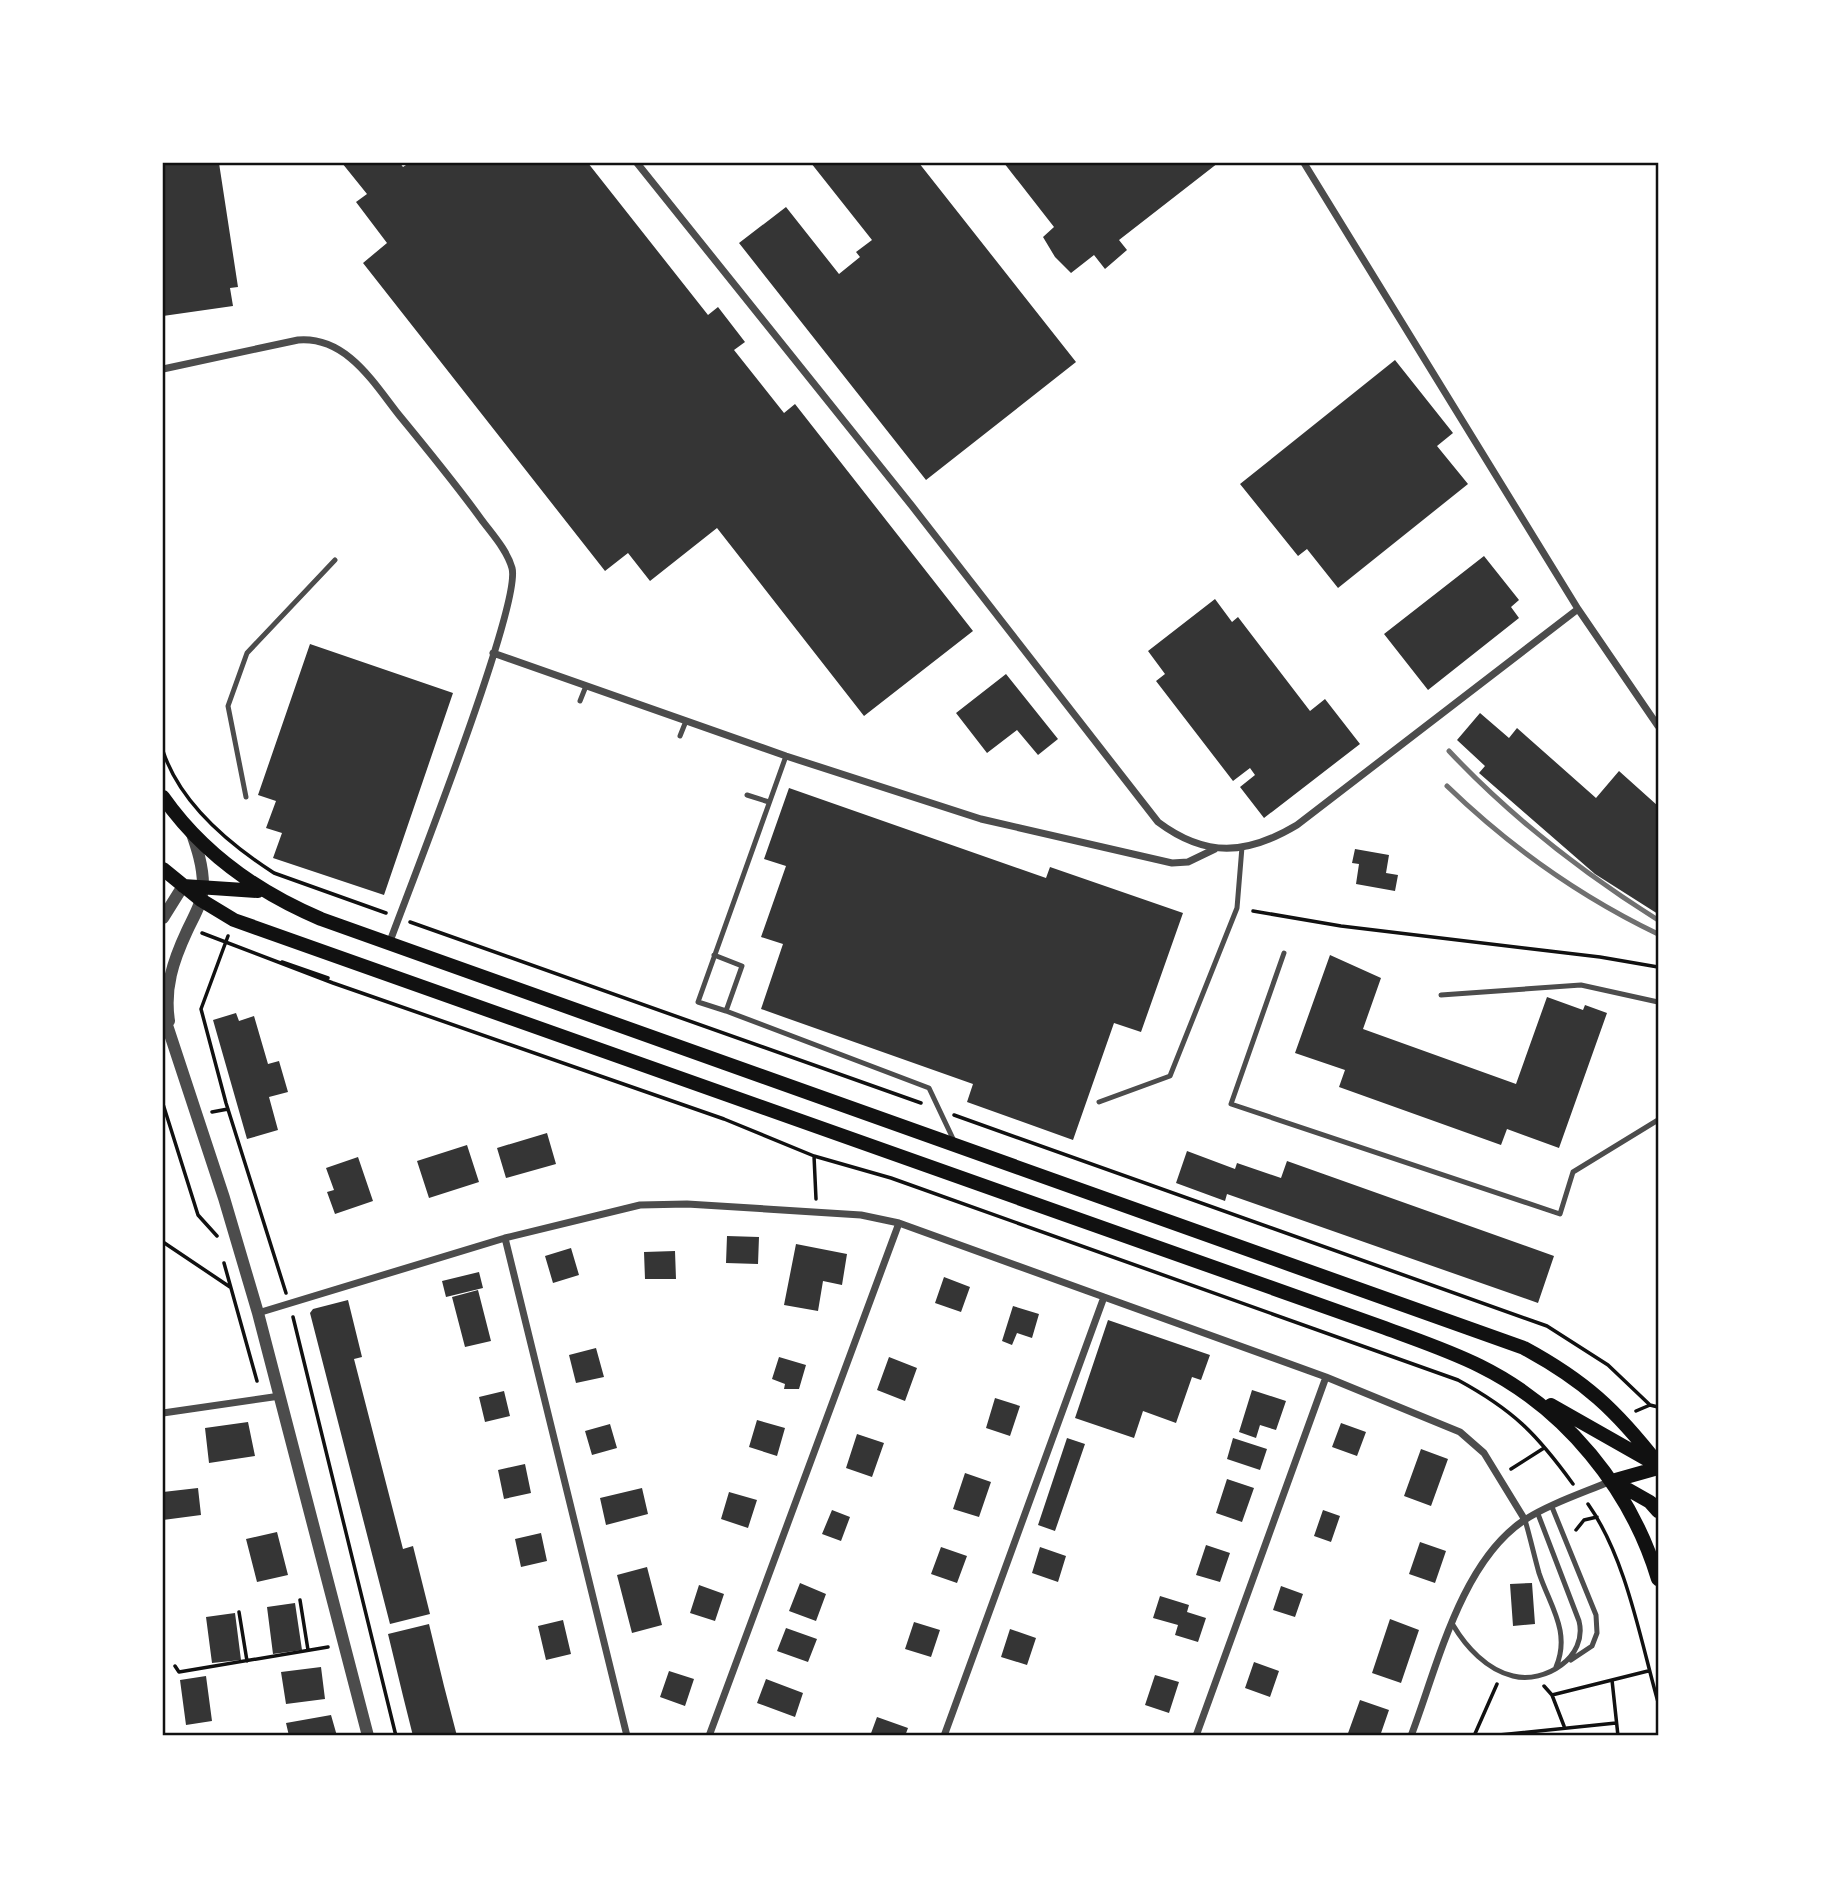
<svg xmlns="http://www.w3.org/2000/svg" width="1821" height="1899" viewBox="0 0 1821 1899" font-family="'DM Sans',sans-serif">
	<rect width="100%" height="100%" fill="#fff"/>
	<!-- building -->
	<path fill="#353535" d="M163,163H219L238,287L230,288L233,306L163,316Z
		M342,163H400L403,167L409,163H588L708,315L718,307L745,342L734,350L784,413L795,404L973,631L864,716L717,528L650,581L628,553L605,571L363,263L387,243L356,202L367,194Z
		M811,163H919L1076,362L926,480L739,243L786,207L839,274L860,257L856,252L872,240Z
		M1004,163H1218L1119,240L1127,250L1105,269L1094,255L1071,273L1055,257L1043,237L1054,227Z
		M1395,360L1453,433L1437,446L1468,484L1338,588L1307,549L1298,556L1240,484Z
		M1484,556L1519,600L1511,607L1519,618L1428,690L1384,634Z
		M1215,599L1232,622L1238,617L1310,711L1325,699L1360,744L1264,818L1240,787L1255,775L1250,768L1233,781L1156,681L1165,674L1148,651Z
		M310,644L453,693L384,895L273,858L282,833L266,828L276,801L258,795Z
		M1006,674L1058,739L1038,755L1017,730L987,753L956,713Z
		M1480,713L1509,738L1517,728L1596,798L1619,771L1658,806V914L1595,874L1479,773L1485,766L1457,740Z
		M789,788L1046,878L1050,867L1183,913L1141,1032L1114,1023L1073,1140L967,1102L973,1084L761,1009L783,944L761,937L786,866L764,859Z
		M1355,849L1389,855L1386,873L1398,875L1395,891L1356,884L1359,864L1352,863Z
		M1330,955L1381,978L1363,1029L1516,1084L1547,997L1583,1010L1585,1005L1607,1013L1559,1148L1507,1129L1501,1145L1339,1087L1345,1070L1295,1053Z
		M236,1013L239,1021L254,1016L268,1064L279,1061L288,1092L269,1097L278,1130L247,1139L213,1020Z
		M547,1133L556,1164L506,1178L497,1148Z
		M467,1145L479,1182L429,1198L417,1161Z
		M1187,1151L1235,1169L1237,1163L1281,1178L1287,1161L1554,1256L1538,1303L1227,1194L1225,1201L1176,1183Z
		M358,1157L373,1201L335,1214L327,1192L334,1190L326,1168Z
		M727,1236L759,1237L758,1264L726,1263Z
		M796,1244L847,1254L842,1285L823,1281L818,1311L784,1305Z
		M571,1248L579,1275L553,1283L545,1256Z
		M675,1251L676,1279H645L644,1252Z
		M479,1272L483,1288L446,1297L442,1281Z
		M944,1277L970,1287L961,1312L935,1303Z
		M478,1290L491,1341L465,1347L452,1297Z
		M348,1300L362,1357L354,1359L403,1549L413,1546L430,1614L390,1624L310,1313L313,1309Z
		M1013,1306L1039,1314L1032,1338L1017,1333L1012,1345L1002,1341Z
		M1108,1320L1210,1355L1201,1380L1192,1377L1176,1423L1143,1411L1134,1438L1075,1418Z
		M596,1348L604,1377L576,1383L569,1355Z
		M779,1357L806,1365L799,1389H784L785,1384L772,1379Z
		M889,1357L917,1368L905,1401L877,1390Z
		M1252,1390L1286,1401L1276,1430L1260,1425L1256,1438L1239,1432Z
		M504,1391L510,1416L485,1422L479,1397Z
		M995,1398L1020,1406L1010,1436L986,1428Z
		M757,1420L785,1428L777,1456L749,1447Z
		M248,1422L255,1456L209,1463L205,1428Z
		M1341,1423L1366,1432L1357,1456L1332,1447Z
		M610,1424L617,1448L592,1455L585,1431Z
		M857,1434L884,1443L872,1477L846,1468Z
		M1067,1438L1085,1444L1055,1531L1038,1525Z
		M1233,1438L1267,1449L1260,1470L1227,1459Z
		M1421,1449L1448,1459L1431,1506L1404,1496Z
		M525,1464L531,1493L504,1499L498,1470Z
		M965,1473L991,1482L979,1517L953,1509Z
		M1227,1479L1254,1488L1242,1522L1216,1513Z
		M198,1488L201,1515L163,1520V1492Z
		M642,1488L648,1514L606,1525L600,1498Z
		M729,1492L757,1500L748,1528L721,1519Z
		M832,1510L850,1517L841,1541L822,1534Z
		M1323,1510L1340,1516L1331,1542L1314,1536Z
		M277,1532L288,1575L257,1582L246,1539Z
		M541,1533L547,1561L521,1567L515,1539Z
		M1420,1542L1446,1551L1435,1583L1409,1574Z
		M1206,1545L1230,1553L1220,1582L1196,1575Z
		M941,1547L967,1556L957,1583L931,1574Z
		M1040,1547L1066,1556L1058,1582L1032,1573Z
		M647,1567L662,1625L632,1633L617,1575Z
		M800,1583L826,1594L816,1621L789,1611Z
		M1532,1583L1535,1624L1513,1626L1510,1584Z
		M699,1585L724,1594L715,1621L690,1613Z
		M1281,1586L1303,1594L1295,1617L1273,1610Z
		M1160,1596L1189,1605L1187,1612L1206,1618L1198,1642L1175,1635L1178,1625L1153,1618Z
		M295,1603L302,1650L273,1654L267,1607Z
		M235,1613L241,1660L212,1663L206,1617Z
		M1390,1619L1419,1630L1401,1683L1372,1673Z
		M563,1620L571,1654L546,1660L538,1626Z
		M914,1622L940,1630L931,1657L905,1649Z
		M429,1624L444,1686L457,1736H413L403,1696L388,1634Z
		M786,1628L817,1639L808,1662L777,1651Z
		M1010,1629L1036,1638L1027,1665L1001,1657Z
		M1254,1662L1279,1671L1270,1697L1245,1688Z
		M321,1667L325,1699L286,1704L281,1672Z
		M669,1671L694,1679L685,1706L660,1697Z
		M1155,1675L1179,1682L1169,1713L1145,1705Z
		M206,1676L212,1721L186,1725L180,1680Z
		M766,1679L803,1693L795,1717L757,1703Z
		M1360,1700L1389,1710L1380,1736H1347Z
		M331,1715L337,1736H289L286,1723Z
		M877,1717L908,1728L905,1736H870Z"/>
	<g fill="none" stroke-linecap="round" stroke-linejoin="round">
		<!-- path -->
		<path stroke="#111" stroke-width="3.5" d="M163,751C180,803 229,844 274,873L386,913
			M1253,911L1341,926L1600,957L1658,967
			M410,922L921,1103
			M202,933L333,983L724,1119L814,1156L891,1178L1458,1380C1513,1410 1536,1433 1573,1484
			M228,936L201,1009L226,1103L286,1293
			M282,962L328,978
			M163,1104L198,1215L217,1236
			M212,1112L228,1109
			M954,1115L1547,1326L1608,1365L1650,1405L1658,1407
			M814,1156L816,1199
			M163,1242L230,1287
			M224,1263L257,1381
			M293,1317L396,1736
			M1636,1411L1650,1405
			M1511,1469L1544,1448
			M1588,1504C1626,1558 1640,1638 1658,1702
			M1576,1530L1584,1520L1597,1517
			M300,1600L308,1650
			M239,1612L247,1661
			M175,1666L179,1672L328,1647
			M1612,1680L1618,1736
			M1544,1686L1552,1695L1564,1726
			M1552,1695L1648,1671
			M1474,1736L1497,1684
			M1489,1736L1616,1723"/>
		<!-- service -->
		<path stroke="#4c4c4c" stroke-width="5" d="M580,701L586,686
			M680,736L686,721
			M747,795L769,802
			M246,797L228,706L247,653L335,560
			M1284,953L1231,1104L1560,1214L1573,1172L1658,1120
			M714,955L742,966L726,1011L698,1002L786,756
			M1441,995L1581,985L1658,1002
			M726,1011L929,1088L955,1143
			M1099,1102L1170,1076L1237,908L1242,847
			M1552,1507L1596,1615L1597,1633L1592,1646L1571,1660
			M1525,1520C1530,1537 1534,1555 1539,1573C1550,1606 1571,1632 1556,1667
			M1453,1625C1466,1647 1487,1670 1513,1676C1545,1684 1588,1657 1579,1621L1538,1514"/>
		<!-- minor -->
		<path stroke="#4c4c4c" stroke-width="7" d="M637,163L912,506L1158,822C1206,858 1247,855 1297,825L1578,609
			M1304,163L1578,609L1658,726
			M163,369L298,340C346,336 373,382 399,415C427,449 455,483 481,519C492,534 507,550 512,568C522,604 409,889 389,944
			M493,653L786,756L981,819L1172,863L1188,862L1215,849
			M505,1238L627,1736
			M258,1313L505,1238L640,1205L687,1204L861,1215L899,1223L1104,1297L1326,1377L1460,1432L1484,1453L1525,1520
			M163,1413L280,1396
			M709,1736L899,1223
			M944,1736L1104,1297
			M1196,1736L1326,1377
			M1411,1736C1437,1668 1460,1564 1523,1521C1549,1504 1583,1493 1611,1481"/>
		<!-- tertiary -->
		<path stroke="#4c4c4c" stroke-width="12" d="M163,918L183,886
			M163,1013L224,1198L258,1313L368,1736
			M169,1021C164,988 173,961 187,931C194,916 203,902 203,885C203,866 197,848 191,831"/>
		<!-- secondary -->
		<path stroke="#111" stroke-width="14" d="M163,797C203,854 257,892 321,919L1524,1348C1585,1381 1616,1410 1658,1464
			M163,869L201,900L234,920L1385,1328C1417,1340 1450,1351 1480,1366C1565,1408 1631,1489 1658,1579
			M183,886L258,891
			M1551,1405L1655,1464
			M1612,1481L1658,1468
			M1613,1481L1650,1502L1658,1511"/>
		<!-- rail -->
		<path stroke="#707070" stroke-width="5" d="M1449,751C1512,818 1580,871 1658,920
			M1447,786C1510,847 1579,896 1658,934"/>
	</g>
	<!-- border -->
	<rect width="1821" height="1899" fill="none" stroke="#ffffff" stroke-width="329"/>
	<rect x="164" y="164" width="1493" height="1570" fill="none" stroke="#111" stroke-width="2.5"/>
</svg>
